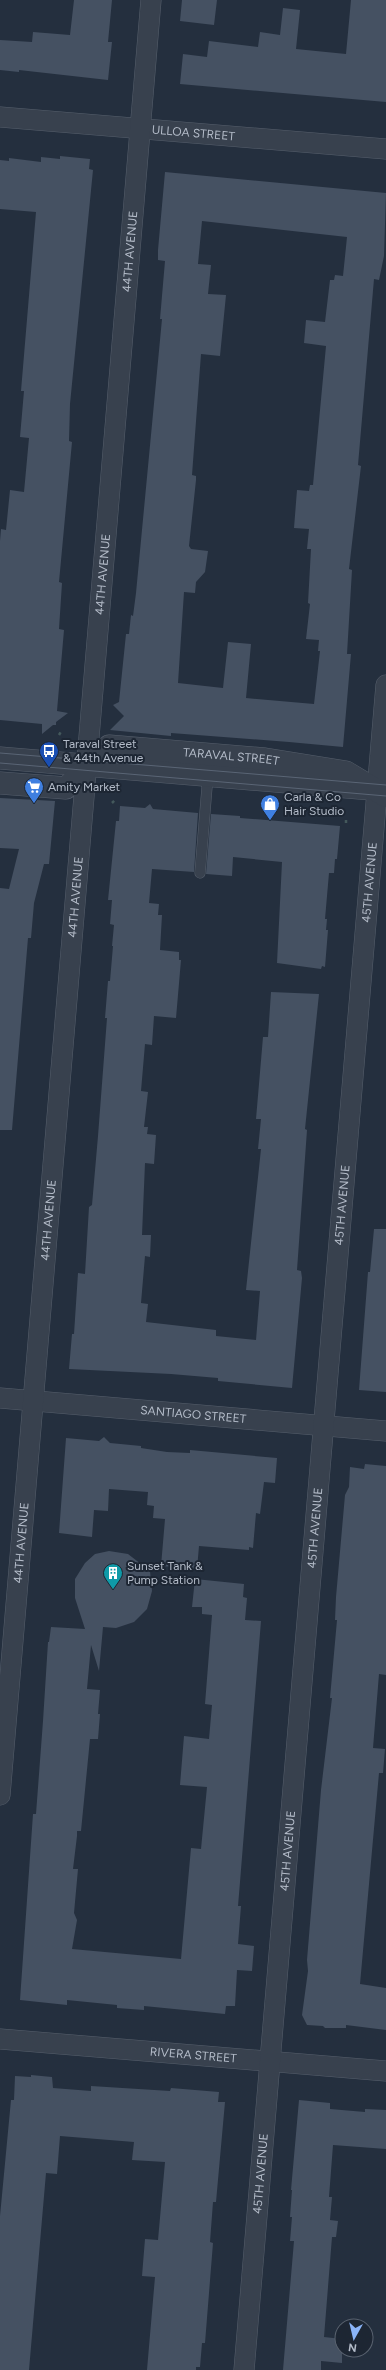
<svg xmlns="http://www.w3.org/2000/svg" width="386" height="2370" viewBox="0 0 386 2370" font-family="Figtree,sans-serif">
	<rect width="100%" height="100%" fill="#242f3e"/>
	<!-- building -->
	<path fill="#455162" fill-rule="evenodd" d="M74,0H112L108,42H112L108,80L19,70V72L0,70V40L32,42L33,32L70,35Z
		M182,0H217L214,25L180,21Z
		M351,0H386V102L180,84L183,54L207,57L209,41L258,47L260,32L280,35L283,8L300,10L296,49L346,54Z
		M60,156L90,159L89,169L93,170L70,404L69,441L72,442L59,582L62,583L59,629L64,630L57,711L68,713L56,722V725H53L42,734V724L0,720V541L1,529L6,530L10,490L24,492L29,438L20,437L24,391H21L36,212L0,209V160L9,161V158L41,162V157L60,159Z
		M165,172L386,193L384,256L379,280L374,279L358,465L361,466L349,569L352,570L347,654H351L343,747L289,742L171,733V736L110,730L124,716L113,705L119,702L126,634H129L131,615L133,616L136,593L162,319H160L165,261L158,260V250ZM202,221L347,237L343,276L335,275L334,280H330L325,322L306,320L304,343L326,346L313,485H310L309,491L297,490L294,528L309,529L307,549H311L308,603L310,604L306,639L319,640L318,651H320L314,704L246,698L251,644L228,642L223,688L178,683L184,592L195,593L196,582L205,572L208,551L191,549L189,546L196,480V476L192,475L201,354L220,356L226,295L208,294L211,265L198,264Z
		M0,798L55,801L49,864H44L34,903L31,938H28L12,1130H0V888L9,889L19,849L0,848Z
		M150,804L153,809L198,813L194,872L152,869L149,903L159,904L158,915H162L160,950L179,952V960H181L176,1018L154,1016L152,1045L145,1044L141,1091L148,1092L144,1127H148L147,1134L156,1135L154,1164L145,1163L142,1235H151L150,1257L145,1256L141,1303L148,1304L146,1322L216,1330V1336L256,1340L260,1291L246,1290L261,1149H258L261,1119H256L263,1037H268L271,992L319,994L305,1129L307,1130L297,1270L301,1271L302,1278L292,1388L218,1381V1378L171,1374L69,1369L72,1334H74L78,1273L85,1274L89,1207L92,1205L98,1136L107,1018H105L108,981H110L113,946H112L114,925L110,924L112,900H108L116,821H119L120,806L145,808Z
		M211,814L240,816V818L340,826L337,859H335L334,873H329L325,919H327L326,930H328L325,967L322,966L321,969L277,963L282,862L233,857L232,876L206,874Z
		M374,1229H386V1392L359,1390L368,1272H370Z
		M104,1437L110,1443L141,1446V1448L167,1452L190,1453V1450L277,1458L275,1483L264,1482L260,1514L256,1513L253,1548L249,1547V1550L199,1546L197,1569L161,1566L165,1519L153,1518L154,1506L147,1505L148,1492L109,1489L108,1511L94,1510L92,1537L59,1533L66,1438L99,1441Z
		M365,1464L386,1466V1675L379,1674L373,1748L385,1749L383,1773H379L360,1984L386,1988V2030L346,2025V2028H325L323,2026L307,2025L302,2015L308,1971L307,1960L321,1790L332,1698H330L337,1620H335L336,1597L345,1495L349,1487L350,1467L364,1469Z
		M109,1551L128,1554L150,1571L152,1591L147,1609L134,1622L116,1628L103,1627L99,1671L91,1645L87,1689L100,1690L98,1714H100L98,1739H90L81,1831H77V1836L73,1869H78L74,1913L77,1920L72,1949L181,1959L191,1848L201,1849L207,1787L180,1785L184,1736L209,1739L212,1705L205,1704L212,1615L202,1614V1607H192L195,1579L244,1584L243,1597L247,1598L245,1620L261,1621L240,1882L238,1906H241L238,1944L254,1946L252,1971L237,1970L235,2006H226L225,2014L144,2006V2010L117,2008V2005L67,2000V2005L20,2000L33,1814H36L43,1721L48,1642H49L51,1627L85,1629L75,1598V1579L85,1563L95,1554Z
		M31,2075L52,2077L53,2088L91,2091V2086L170,2091L171,2088L219,2092L218,2102H225L216,2202H213L210,2242L213,2243L205,2343H202L200,2367H196V2370H147L155,2277L142,2276L145,2239L158,2240L165,2162L132,2160L134,2142L60,2136L57,2174L46,2173L29,2370H0V2216L11,2100H14L15,2076L31,2077Z
		M299,2100L330,2103V2109L365,2112V2109L386,2110V2149L333,2145L329,2197H332L330,2220L338,2221L336,2237H332L324,2337L342,2339V2363L321,2361V2370H283L294,2241H290L292,2217H290L292,2190H291Z"/>
	<g fill="none" stroke-linecap="round" stroke-linejoin="round">
		<defs>
			<path id="service" d="M200,873L208,775"/>
			<g id="minor">
				<path id="s1" d="M0,117L386,149"/>
				<path id="s2" d="M0,1398L386,1431"/>
				<path id="s3" d="M0,1795L151,0"/>
				<path id="s4" d="M0,2039L386,2071"/>
				<path id="s5" d="M244,2370L386,685"/>
			</g>
			<g id="tertiary">
				<path d="M0,758L371,789"/>
				<path id="s6" d="M0,783L66,788L109,746L265,759L346,772L386,796"/>
			</g>
		</defs>
		<!-- service casing -->
		<use href="#service" stroke="#565f6c" stroke-width="11"/>
		<!-- minor casing -->
		<use href="#minor" stroke="#565f6c" stroke-width="21"/>
		<!-- tertiary casing -->
		<use href="#tertiary" stroke="#565f6c" stroke-width="23"/>
		<!-- path -->
		<path stroke="#44595c" stroke-width="2.5" stroke-dasharray="3 3" stroke-linecap="butt" d="M59,735L62,730
			M112,803L115,800
			M346,823V819"/>
		<!-- service -->
		<use href="#service" stroke="#38414e" stroke-width="10"/>
		<!-- minor -->
		<use href="#minor" stroke="#38414e" stroke-width="20"/>
		<!-- tertiary -->
		<use href="#tertiary" stroke="#38414e" stroke-width="22"/>
		<!-- tram -->
		<path stroke="#5a6575" stroke-width="1" d="M0,753L386,785
			M0,763L386,796"/>
	</g>
	<!-- icons -->
	<defs>
		<symbol id="bus-pin" viewBox="-11 -11 22 30"><path d="M0 17L-7.5 6A9.5 9.5 0 1 1 7.5 6Z" fill="#1a4fb4" stroke="#1d2633"/><path d="M-5-6H5V4H4V6H2V4H-2V6H-4V4H-5ZM-3.5-4V0h7V-4ZM-3.5 1.2v1.5H-2V1.2ZM2 1.2v1.5H3.5V1.2Z" fill="#fff"/></symbol>
		<symbol id="supermarket-pin" viewBox="-11 -11 22 30"><path d="M0 17L-7.5 6A9.5 9.5 0 1 1 7.5 6Z" fill="#3f7fe0" stroke="#1d2633"/><path d="M-6-5.5h2.5l.6 2H6L4.5 2H-2.5L-4.4-4H-6ZM-1.5 3.2a1.3 1.3 0 1 0 .1 0ZM3 3.2a1.3 1.3 0 1 0 .1 0Z" fill="#fff"/></symbol>
		<symbol id="shop-pin" viewBox="-11 -11 22 30"><path d="M0 17L-7.5 6A9.5 9.5 0 1 1 7.5 6Z" fill="#3f7fe0" stroke="#1d2633"/><path d="M-5-2.5h2.3a2.7 3.5 0 0 1 5.4 0H5L5.5 6h-11ZM-1.5-2.5h3a1.5 2.3 0 0 0-3 0Z" fill="#fff"/></symbol>
		<symbol id="building-pin" viewBox="-11 -11 22 30"><path d="M0 17L-7.5 6A9.5 9.5 0 1 1 7.5 6Z" fill="#0f9aa8" stroke="#1d2633"/><path d="M-4-6H4V6H1V3H-1V6H-4ZM-2.5-4.3h1.7v1.8h-1.7ZM.8-4.3h1.7v1.8H.8ZM-2.5-1h1.7V.8h-1.7ZM.8-1h1.7V.8H.8Z" fill="#fff"/></symbol>
	</defs>
	<g fill-rule="evenodd">
		<use href="#bus-pin" x="38" y="740" width="22" height="30"/>
		<use href="#supermarket-pin" x="23" y="776" width="22" height="30"/>
		<use href="#shop-pin" x="259" y="793" width="22" height="30"/>
		<use href="#building-pin" x="102" y="1562" width="22" height="30"/>
	</g>
	<g text-anchor="middle" dominant-baseline="central" stroke-width="4" stroke-linejoin="round" paint-order="stroke">
		<!-- street labels -->
		<g font-size="12" fill="#b4bcc9" stroke="#1d2633">
			<text stroke="none"><textPath href="#s1" startOffset="194">ULLOA STREET</textPath></text>
			<text stroke="none"><textPath href="#s3" startOffset="1549">44TH AVENUE</textPath></text>
			<text stroke="none"><textPath href="#s3" startOffset="1225">44TH AVENUE</textPath></text>
			<text stroke="none"><textPath href="#s6" startOffset="249">TARAVAL STREET</textPath></text>
			<text stroke="none"><textPath href="#s5" startOffset="1493">45TH AVENUE</textPath></text>
			<text stroke="none"><textPath href="#s3" startOffset="901">44TH AVENUE</textPath></text>
			<text stroke="none"><textPath href="#s5" startOffset="1169">45TH AVENUE</textPath></text>
			<text stroke="none"><textPath href="#s3" startOffset="577">44TH AVENUE</textPath></text>
			<text stroke="none"><textPath href="#s2" startOffset="194">SANTIAGO STREET</textPath></text>
			<text stroke="none"><textPath href="#s5" startOffset="845">45TH AVENUE</textPath></text>
			<text stroke="none"><textPath href="#s3" startOffset="253">44TH AVENUE</textPath></text>
			<text stroke="none"><textPath href="#s5" startOffset="521">45TH AVENUE</textPath></text>
			<text stroke="none"><textPath href="#s4" startOffset="194">RIVERA STREET</textPath></text>
			<text stroke="none"><textPath href="#s5" startOffset="197">45TH AVENUE</textPath></text>
		</g>
		<!-- poi labels -->
		<g font-size="12" fill="#b4bcc9" stroke="#1d2633" text-anchor="start">
			<text x="63" y="744">Taraval Street<tspan x="63" dy="14">&amp; 44th Avenue</tspan></text>
			<text x="48" y="787">Amity Market</text>
			<text x="284" y="797">Carla &amp; Co<tspan x="284" dy="14">Hair Studio</tspan></text>
			<text x="127" y="1566">Sunset Tank &amp;<tspan x="127" dy="14">Pump Station</tspan></text>
		</g>
	</g>
	<!-- north arrow -->
	<g transform="translate(354 2338) rotate(188)"><circle r="19" fill="#1d2633" stroke="#59626f"/>
	<path d="M0-3L7 15L0 10L-7 15Z" fill="#8ab4f8"/>
	<text y="-6" font-size="11" font-weight="bold" text-anchor="middle" fill="#b4bcc9">N</text>
	</g>
</svg>
